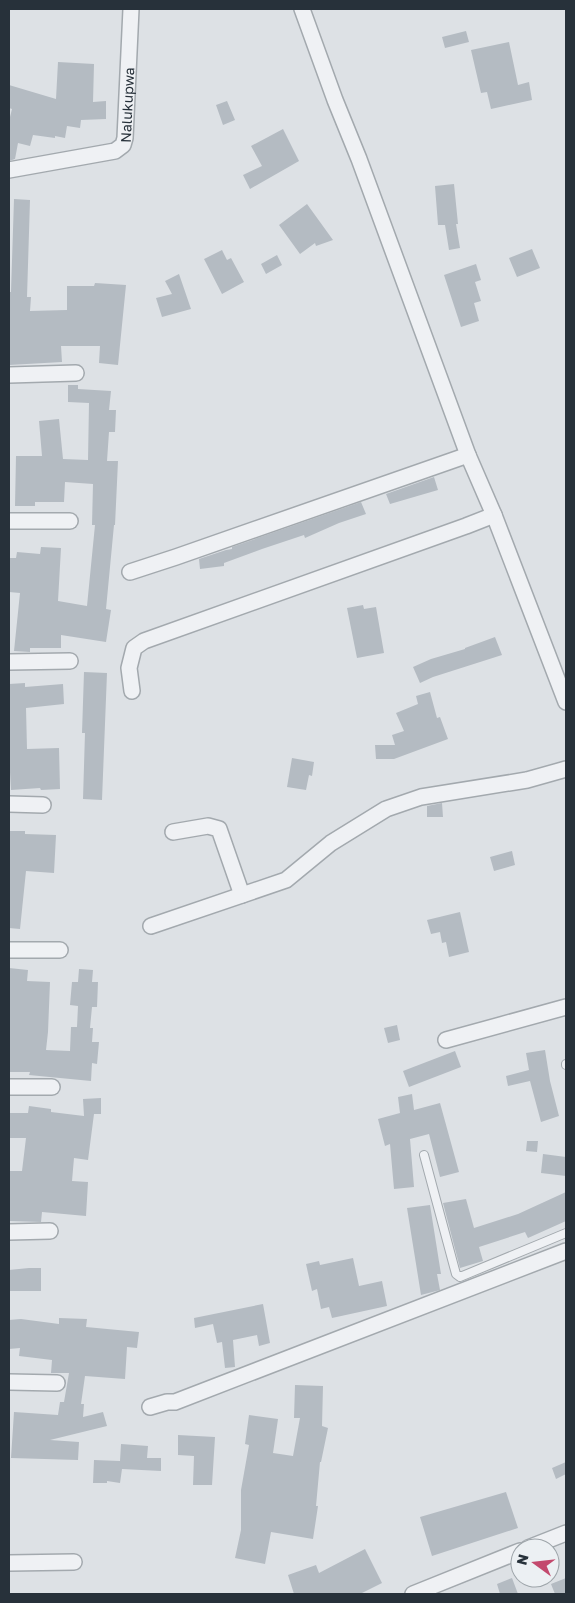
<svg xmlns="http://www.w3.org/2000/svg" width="575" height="1603" viewBox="0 0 575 1603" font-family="'Golos Text',sans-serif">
	<rect width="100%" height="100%" fill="#dde1e5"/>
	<!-- building -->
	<path fill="#b4bbc2" d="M466,31L469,42L445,48L442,37Z
		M509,42L518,85L529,82L532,100L491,109L487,92L481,93L471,50Z
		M58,62L94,64L93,102L106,101V119L81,120L80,128L67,126L65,138L55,136V138L33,135L30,146L18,143L15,159L9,161V121L12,109L9,108V85L56,99Z
		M227,101L235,120L223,125L216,105Z
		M283,129L299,161L250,189L243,175L262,166L251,146Z
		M454,184L458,224H456L460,248L449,250L445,225H438L435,186Z
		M14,199L30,200L27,297H31L30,311L67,310V286H94L95,283L126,285L118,365L99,363L100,346H61L62,362L9,365V292H11Z
		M307,204L333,240L316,246L315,243L300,254L279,225Z
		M532,249L540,268L517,277L509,258Z
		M222,250L227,260L231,258L244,282L222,294L204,259Z
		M277,255L282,265L266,274L261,264Z
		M476,264L481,280L475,282L481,301L474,303L479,321L461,327L444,275Z
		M179,274L191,309L162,317L156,298L172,294L165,281Z
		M68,385H78V389L111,391L109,410H116L115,432H109L107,461H118L115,525H114L106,609L111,610L106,642L61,635V648H30V652L14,651L20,593L9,592V558H16L17,552L40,554L41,547L61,548L58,601L87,606L95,525H92L93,484L65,482L64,502H35V506H15L16,456H42L39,421L59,419L63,459L88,460L89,403L68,402Z
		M434,477L438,490L390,504L386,494Z
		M361,502L366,514L339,523L305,538L304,535L262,549L224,563V566L200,569L199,559L226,550L232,549V547Z
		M363,605L364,609L376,607L384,653L357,658L347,608Z
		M495,637L502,655L433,677L420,683L413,667L431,659L465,649V648Z
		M84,672L107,673L102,800L83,799L85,733H82Z
		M25,683V687L63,684L64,704L26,708L27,749L59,748L60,789L41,790L40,788L11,790L9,754V684Z
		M430,692L437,718L440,717L448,739L394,759H376L375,745H395L392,735L404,731L396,713L418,704L416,696Z
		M292,758L314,762L312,776L309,775L306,790L287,787Z
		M442,803L443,817H427V806Z
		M9,831H25V834L56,835L54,873L26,871L20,929L9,928Z
		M512,851L515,865L494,871L490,857Z
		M460,912L469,952L449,957L446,942L442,943L440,932L431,934L427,920Z
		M9,968L28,970L27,981L50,982L48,1032L46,1050L70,1051L71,1027H77L78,1006L70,1005L72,982H78L79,969L93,970L92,982H98L97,1007H92L90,1028H93L92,1042H99L97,1064L92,1063L91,1081L29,1075L30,1072H9Z
		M397,1025L400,1040L388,1043L384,1028Z
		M545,1050L550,1081L559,1116L541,1122L530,1081L508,1086L506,1076L529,1070L526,1053Z
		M455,1051L461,1067L409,1087L403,1071Z
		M412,1094L414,1110L440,1103L459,1172L440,1177L429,1134L410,1139L414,1187L394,1189L390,1144L385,1146L378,1119L400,1113L398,1097Z
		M101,1098V1114H94L88,1160L74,1158L72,1181L88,1182L86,1216L42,1212L41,1222L9,1221V1171H22L26,1138H9V1113H28L29,1106L51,1109V1112L84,1116L83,1099Z
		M527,1141H538L537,1152L526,1151Z
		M543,1154L566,1157V1176L541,1173Z
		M566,1192V1221L528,1238L525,1232L479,1247L483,1261L460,1268L443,1203L466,1199L474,1228L518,1214Z
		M430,1205L441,1274H437L440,1290L421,1295L407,1208Z
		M353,1258L359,1286L382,1281L387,1306L332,1318L329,1307L321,1309L317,1289L312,1291L306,1264L319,1261L320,1265Z
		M29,1268H41V1291H9V1270Z
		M263,1304L270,1343L259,1346L257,1335L233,1340L235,1367L225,1368L222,1342L217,1343L213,1324L195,1328L194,1318Z
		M59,1318L87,1319L86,1327L139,1332L137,1348L127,1347L125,1379L85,1376L81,1404H84L83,1417L103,1412L107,1426L50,1440L79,1442L78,1460L11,1458L14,1412L58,1415L60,1402H64L69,1373H51L52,1360L19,1356L20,1348L9,1349V1320L21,1319L59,1324Z
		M295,1385L323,1386L322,1426L328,1428L321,1462H320L316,1506H318L313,1539L271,1532L265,1564L235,1558L241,1530V1490L249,1445L245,1444L249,1415L278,1419L273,1453L293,1456L300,1418H294Z
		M178,1435L215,1437L212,1485H193L194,1456L178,1455Z
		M121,1444L148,1446L147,1458H161V1471L122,1469L120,1483L107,1481V1483H93L94,1460L120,1461Z
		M566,1462V1474L556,1479L552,1468Z
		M506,1492L518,1528L432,1556L420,1517Z
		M365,1549L382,1583L360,1594H294L288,1575L316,1565L319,1573Z
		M512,1578L518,1594H500L497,1584Z
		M566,1578V1594H555L551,1584Z"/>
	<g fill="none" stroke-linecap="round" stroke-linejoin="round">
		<defs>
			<path id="service" d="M566,1064V1065
				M424,1155L456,1274L460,1277L566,1233"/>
			<g id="minor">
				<path d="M302,9L335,100L359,159L468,455L494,515L566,702"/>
				<path id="s1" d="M9,170L115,151L123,145L125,138L131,9"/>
				<path d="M9,375L76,373"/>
				<path d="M9,521H70"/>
				<path d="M130,572L176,557L468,455"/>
				<path d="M9,662L70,661"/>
				<path d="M132,691L129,668L134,648L144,641L466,526L494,515"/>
				<path d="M9,804L43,805"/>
				<path d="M173,832L208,826L219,829L242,895"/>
				<path d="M151,926L286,880L331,843L386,809L421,797L527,780L566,769"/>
				<path d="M9,950H60"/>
				<path d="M446,1040L566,1007"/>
				<path d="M9,1087H52"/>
				<path d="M9,1232L50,1231"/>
				<path d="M9,1382L57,1383"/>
				<path d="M150,1407L167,1402H175L566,1251"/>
				<path d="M528,1548L566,1533"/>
				<path d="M9,1563L74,1562"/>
				<path d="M413,1594L520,1551"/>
			</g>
		</defs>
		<!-- service casing -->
		<use href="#service" stroke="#a3a9ae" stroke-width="10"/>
		<!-- minor casing -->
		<use href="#minor" stroke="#a3a9ae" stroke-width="18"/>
		<!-- service -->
		<use href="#service" stroke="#eff1f4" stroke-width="8"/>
		<!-- minor -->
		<use href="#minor" stroke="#eff1f4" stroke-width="15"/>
	</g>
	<g text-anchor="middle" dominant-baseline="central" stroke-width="4" stroke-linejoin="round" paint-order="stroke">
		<!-- street labels -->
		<g font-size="14" fill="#27313a" stroke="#ecf0f3">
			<text stroke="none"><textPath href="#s1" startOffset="158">Nalukupwa</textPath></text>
		</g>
	</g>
	<!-- border -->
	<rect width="575" height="1603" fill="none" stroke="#27313a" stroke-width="20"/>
	<!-- north arrow -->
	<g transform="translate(535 1563) rotate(285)"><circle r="24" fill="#ecf0f3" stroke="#9da4a9"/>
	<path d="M0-4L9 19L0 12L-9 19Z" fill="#c3496d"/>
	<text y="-8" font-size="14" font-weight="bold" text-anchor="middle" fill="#27313a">N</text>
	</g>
</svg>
